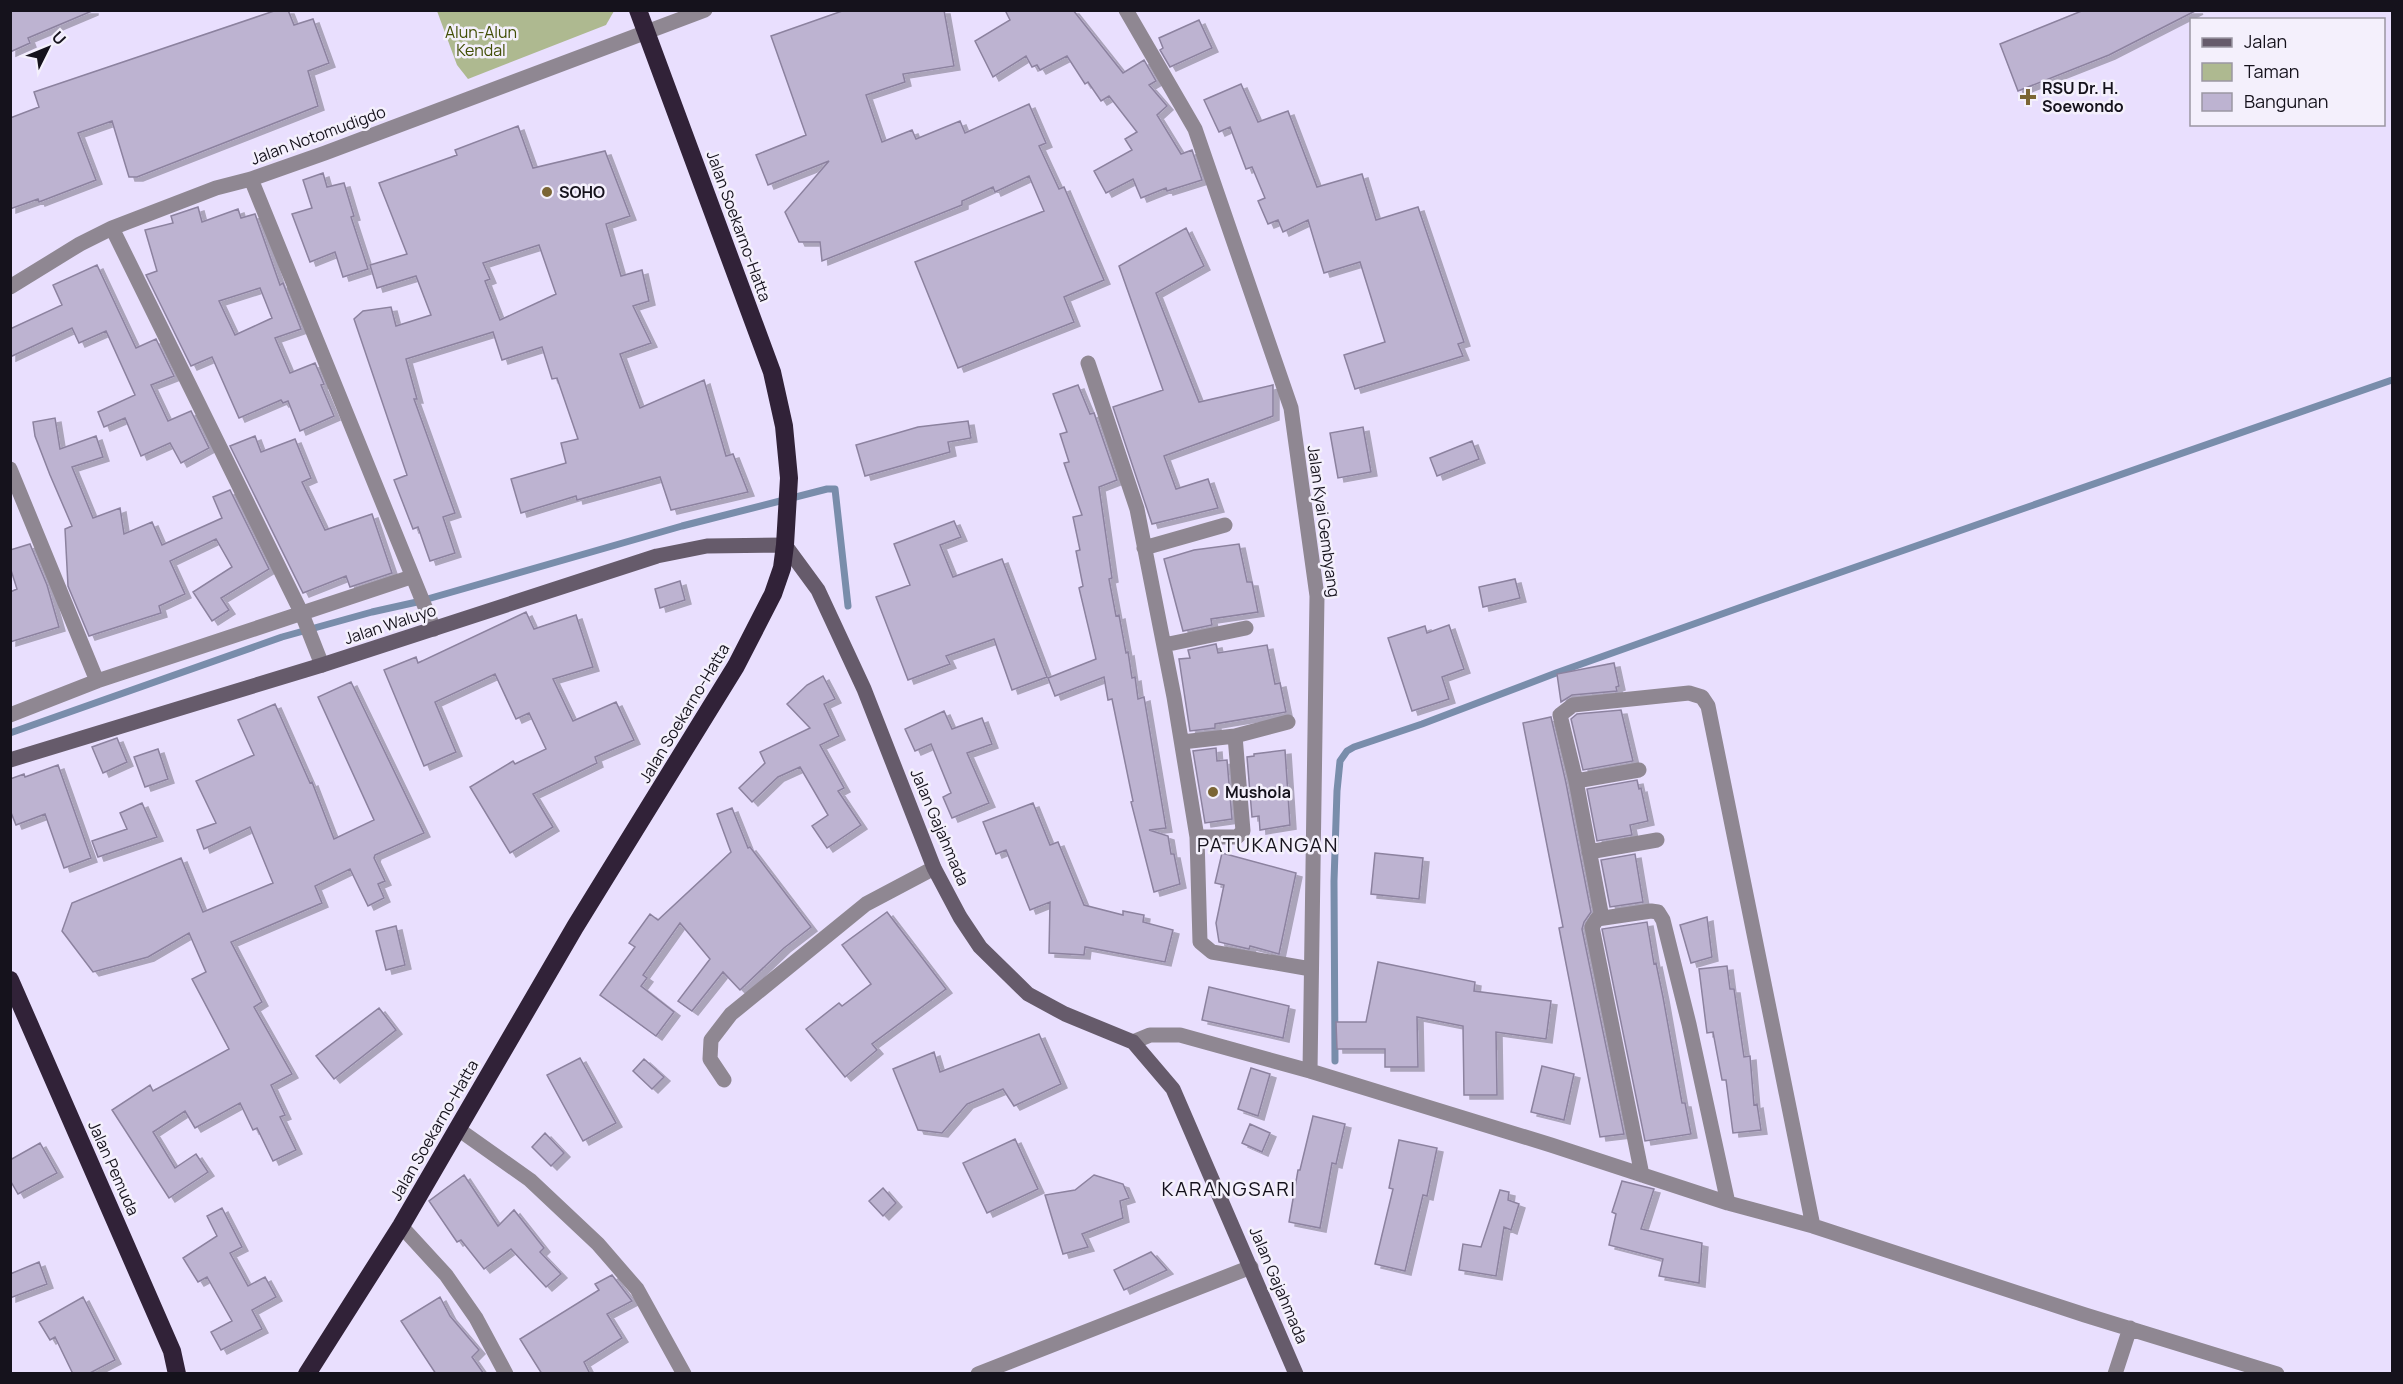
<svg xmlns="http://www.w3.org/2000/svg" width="2403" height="1384" viewBox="0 0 2403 1384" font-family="Manrope,sans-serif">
	<defs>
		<filter id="shadow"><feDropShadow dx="6" dy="4" stdDeviation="0" flood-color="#0004"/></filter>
	</defs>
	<rect width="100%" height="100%" fill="#e9dffe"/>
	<!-- green -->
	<path fill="#aeb990" d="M437,11V10L614,11L606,25L468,79L457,65Z"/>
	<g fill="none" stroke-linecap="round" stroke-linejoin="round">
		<!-- stream -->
		<path stroke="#798dab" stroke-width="7" d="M10,733L282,637L372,612L417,602L682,526L827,489H835L848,606
			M1335,1061L1334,881L1337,791L1340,761L1347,751L1354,747L1422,724L1556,673L1764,599L2392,380"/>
	</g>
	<!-- building -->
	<path fill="#bdb3d1" stroke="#8c829f" stroke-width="1.5" fill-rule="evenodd" filter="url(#shadow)" d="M10,10H92V11L28,38L30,43L10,52Z
		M277,10H288L294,25L313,19L329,63L308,71L318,106L137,177H129L112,121L78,133L96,180L39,202L38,199L10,209V118L39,107L34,92Z
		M845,10H944L954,66L903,74L905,82L866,95L882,142L912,130L916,139L960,121L965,133L1029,104L1046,143L1039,146L1059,189L1064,187L1104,280L1064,297L1074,322L958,368L915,262L1044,211L1029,176L995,192L993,187L962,201V205L822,261L820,242H799L785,212L829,161L768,185L756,155L806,135L771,36Z
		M1005,10H1073L1123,73L1144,60L1156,81L1149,85L1167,106L1157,115L1181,154L1192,150L1202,180L1167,191L1166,188L1141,198L1133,179L1106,193L1094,171L1132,150L1125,139L1137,132L1109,96L1101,101L1088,82L1085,84L1067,56L1040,70L1037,65L1032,67L1026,56L993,77L975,41L1010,20Z
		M2084,10H2197L2109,55L2018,91L2000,44Z
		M1199,20L1212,48L1170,67L1160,50L1163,48L1159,38Z
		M1241,84L1258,122L1288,111L1317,187L1362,174L1376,220L1418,207L1464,342L1458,344L1463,356L1355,389L1344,355L1385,342L1360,262L1324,273L1308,220L1283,232L1278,220L1268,224L1258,201L1265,198L1252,167L1246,169L1230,127L1219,132L1204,100Z
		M518,126L533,168L605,151L630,216L606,224L621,276L642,270L649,301L633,306L651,343L620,354L640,408L704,380L726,456L733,454L748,492L671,510L660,477L577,500L576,496L521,513L511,479L566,463L561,443L578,439L557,378L552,379L542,347L502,360L493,332L406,359L417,399H414L455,513L443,517L455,553L430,561L418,527L413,529L394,480L407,475L354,319L363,311L391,307L396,326L431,315L416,276L377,288L370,265L407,254L379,183L457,155L455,150ZM539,245L556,294L500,320L485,281L490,279L483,263Z
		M323,173L327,187L344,183L354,216L351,217L368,269L343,277L335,252L310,262L292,214L312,208L303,180Z
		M198,207L202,222L238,209L241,218L255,214L280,285L283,283L301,329L275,338L290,373L315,363L324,384L321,385L334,416L300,431L288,401L283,403L281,400L239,418L212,357L191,366L146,275L157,271L145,230L173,223L171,216ZM260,288L272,318L235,335L219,301Z
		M1186,228L1204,266L1156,293L1199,402L1273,385V416L1164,456L1176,489L1208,479L1218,508L1152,524L1113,407L1163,390L1119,266Z
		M97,265L136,348L156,339L174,376L151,385L168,421L191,411L209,448L181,463L170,443L141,456L125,418L104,427L98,412L135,395L106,331L79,343L72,328L10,357V329L62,305L53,285Z
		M1078,385L1090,414L1094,413L1117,480L1099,487L1112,578L1109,579L1116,616L1119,615L1126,653L1128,652L1132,678L1135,677L1138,699L1144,697L1166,828L1149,830L1168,836L1171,854H1174L1180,884L1154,892L1131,802L1133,801L1112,699L1108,700L1104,677L1055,696L1048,678L1096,659L1079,588L1083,586L1076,551L1080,550L1073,517L1082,515L1064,463L1069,462L1060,434L1067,432L1053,394Z
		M55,418L60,449L96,436L103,457L72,467L93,518L120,508L124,534L152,522L162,545L222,518L213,497L230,490L269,569L221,598L229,610L212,621L193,592L232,567L216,539L170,561L185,594L159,606L161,613L89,636L68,586L65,529L72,526L50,475L35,436L33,422Z
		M968,421L971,438L948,442L950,452L865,476L856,445L918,427Z
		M1363,427L1371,472L1338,478L1330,433Z
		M255,436L261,452L295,439L311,478L302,482L325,530L372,514L392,573L350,587L346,576L303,593L230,446Z
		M1472,441L1479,459L1437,476L1430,458Z
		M954,521L961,537L940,545L953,577L1002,559L1047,677L1012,690L994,639L946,656L950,664L908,680L876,597L910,585L894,544Z
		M30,544L47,585L59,627L10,642V592L17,589L10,567V550Z
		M1239,544L1247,582H1252L1258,612L1211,619L1212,625L1183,631L1164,559L1194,550Z
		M1515,579L1520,598L1483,607L1479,587Z
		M680,581L685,600L660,608L655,589Z
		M526,612L534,629L576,615L593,667L553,679L573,721L616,702L634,740L595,757L597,763L533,794L553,827L510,853L470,787L513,761L515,764L546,749L529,713L516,719L495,674L435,702L456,752L424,766L384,670L416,657L418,663Z
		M1449,625L1464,669L1442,677L1449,699L1412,711L1388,638L1425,626L1427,633Z
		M1216,644L1218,653L1267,645L1275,684L1280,683L1286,712L1215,724V728L1190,731L1179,659L1190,658L1188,650Z
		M1614,663L1619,686L1616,687L1617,691L1572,695L1561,702L1557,674Z
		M823,676L835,699L824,704L839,736L820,745L844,788L838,791L861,825L827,848L812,826L828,815L800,767L778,777L752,802L739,788L765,763L760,752L810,728L787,704L807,685Z
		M351,682L424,833L375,855L374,858L385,881L378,884L384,898L368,906L350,869L315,886L322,903L231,942L262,1002L254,1007L292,1074L271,1085L285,1115L280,1117L296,1150L273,1161L257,1128L253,1130L240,1103L195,1128L185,1111L153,1132L175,1168L196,1154L208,1172L169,1198L112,1110L150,1085L153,1091L229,1049L192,979L206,972L189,933L148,957L93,972L62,931L72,903L181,858L203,912L273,883L250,827L204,849L197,830L216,823L196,781L254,755L238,720L275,704L310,783L312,782L334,839L374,820L318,697Z
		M1621,710L1633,761L1583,770L1571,719L1577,714Z
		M944,711L952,729L982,718L992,744L967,753L989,803L952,818L943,797L951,793L931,744L915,751L905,729Z
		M1551,717L1566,783L1591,912L1584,922L1582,929L1624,1134L1600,1137L1559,928L1563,927L1523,723Z
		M117,738L127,762L103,773L92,747Z
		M1216,748L1217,761L1227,760L1232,819L1205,823L1193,751Z
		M158,749L168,779L145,787L134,757Z
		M1285,750L1290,825L1260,830L1259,816L1252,817L1247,757L1254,756V754Z
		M58,765L91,858L64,868L45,814L16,825L10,810V779L24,774L25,777Z
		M1637,780L1639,789L1641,788L1648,821L1630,825L1632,835L1597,841L1587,789Z
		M142,803L157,837L98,857L92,841L127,829L120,813Z
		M1033,803L1050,845L1058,842L1084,905L1123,915V911L1144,915L1143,922L1173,930L1165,962L1085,947L1084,955L1049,953L1050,902L1030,910L1006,850L996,854L983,822Z
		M732,808L748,848L750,847L811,927L784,948L740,990L723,972L692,1011L678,1001L710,959L680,923L643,975L647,978L641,986L674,1012L656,1036L600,995L635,947L629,943L650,914L658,920L731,852L717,814Z
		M1222,853L1296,873L1279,954L1250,946L1249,949L1219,942L1216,923L1224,885L1215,883Z
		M1375,853L1423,858L1419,899L1371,894Z
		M1635,854L1643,902L1610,907L1601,860Z
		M887,912L946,989L872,1044L877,1050L845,1077L806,1029L839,1003L842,1006L871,984L842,945Z
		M1707,917L1712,957L1691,963L1680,925Z
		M1647,922L1654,964L1656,963L1663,997L1682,1103H1685L1691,1134L1645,1141L1602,929Z
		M396,926L405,965L386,970L376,931Z
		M1378,962L1475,982L1474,991L1551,1001L1546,1039L1496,1032L1497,1095H1464L1463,1026L1417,1017L1418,1067H1385V1049H1337L1336,1022H1366Z
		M1727,966L1730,989H1734L1744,1057L1750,1056L1754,1105L1757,1104L1761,1130L1733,1133L1726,1080H1722L1713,1032L1707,1033L1699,969Z
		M1209,987L1289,1006L1283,1038L1202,1020Z
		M379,1008L396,1030L334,1079L316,1056Z
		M1039,1034L1061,1084L1014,1106L1003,1089L967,1104L942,1133L918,1130L893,1069L934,1052L940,1072Z
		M580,1058L616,1123L583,1141L547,1075Z
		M644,1059L664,1077L652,1089L633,1071Z
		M1542,1066L1574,1074L1564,1120L1531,1112Z
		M1251,1068L1270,1074L1258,1116L1238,1109Z
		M1313,1116L1345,1124L1336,1164L1332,1163L1320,1228L1289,1222L1298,1170H1300Z
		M1250,1124L1270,1133L1262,1152L1242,1143Z
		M545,1133L564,1153L551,1166L532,1147Z
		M1015,1139L1038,1189L987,1213L963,1163Z
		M1399,1140L1437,1148L1427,1196L1423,1195L1405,1271L1375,1264L1393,1189L1389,1188Z
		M40,1143L57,1173L18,1194L10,1180V1160Z
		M464,1175L498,1226L514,1210L544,1248L540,1252L561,1274L546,1287L511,1249L484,1269L461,1240L457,1242L429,1201Z
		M1094,1175L1123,1184L1129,1198L1120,1201L1123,1218L1082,1234L1088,1247L1063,1254L1045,1195L1075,1190Z
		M1622,1181L1654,1189L1641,1229L1702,1243L1699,1283L1659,1276L1663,1259L1609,1245L1616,1214L1612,1212Z
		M883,1188L896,1203L883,1216L869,1201Z
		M1500,1190L1509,1192L1508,1200L1519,1204L1511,1230L1504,1227L1496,1276L1459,1270L1463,1244L1481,1247Z
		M222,1208L242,1247L230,1253L248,1286L265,1277L276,1297L252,1310L262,1329L221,1350L211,1332L232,1321L207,1277L198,1282L183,1258L217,1236L207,1216Z
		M1151,1252L1167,1270L1124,1290L1114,1270Z
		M39,1262L47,1284L10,1298V1274Z
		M612,1275L632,1301L607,1314L622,1338L584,1362L590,1374H542L520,1339L599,1290L595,1284Z
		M83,1297L115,1360L88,1374H73L55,1337L50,1340L39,1322Z
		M440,1297L450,1316L479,1350L472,1357L484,1374H436L401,1321Z"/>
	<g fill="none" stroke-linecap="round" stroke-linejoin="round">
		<!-- street -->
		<path stroke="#8f8792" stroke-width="15" d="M1126,10L1195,129L1291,408L1317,596L1310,1071
			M251,179L434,629
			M112,228L302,614L322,665
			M10,287L80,244L112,228L216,188L251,179L325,153L705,10
			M1088,363L1137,509L1174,697L1197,837L1200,942L1212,952L1311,969
			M10,469L97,681
			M1144,548L1225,525
			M1164,645L1246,628
			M10,715L97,681L411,577
			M1182,742L1235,736L1288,722
			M1576,781L1639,770
			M1197,837H1237L1243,831L1235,736
			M1589,852L1657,840
			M1602,918L1576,781L1560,715L1573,705L1689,693L1702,697L1708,706L1813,1226
			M1133,1042L1150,1035H1180L1310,1071L1551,1145L1728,1203L1813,1226L2085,1315L2277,1374
			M724,1080L710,1059L711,1040L731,1014L866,904L934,868
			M458,1129L530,1180L598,1244L637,1289L684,1374
			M1642,1175L1592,927L1597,919L1651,911L1658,912L1663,920L1689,1024L1728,1203
			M401,1226L446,1275L476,1318L506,1374
			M978,1374L1251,1267
			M2115,1374L2130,1328"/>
		<!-- secondary -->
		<path stroke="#665b6b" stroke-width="15" d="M10,760L322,665L657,556L707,546L785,545L818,590L864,689L934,868L960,917L980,947L1028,994L1065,1014L1133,1042L1173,1089L1296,1374"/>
		<!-- highway -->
		<path stroke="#312238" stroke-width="18" d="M10,980L172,1351L177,1374
			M307,1374L401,1226L575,927L736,666L773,594L782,568L785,545L789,478L784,426L772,372L638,10"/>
	</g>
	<!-- markers -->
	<g fill="#7b6535" stroke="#f4f0fc" stroke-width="2">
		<path d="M2025 88h6v6h6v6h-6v6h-6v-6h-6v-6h6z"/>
		<circle cx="547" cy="192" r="6"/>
		<circle cx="1213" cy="792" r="6"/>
	</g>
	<g text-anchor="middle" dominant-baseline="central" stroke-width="5" stroke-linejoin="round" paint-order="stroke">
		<!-- park labels -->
		<g font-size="16" fill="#414e05" stroke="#f4f0fc">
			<text x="481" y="32">Alun-Alun<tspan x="481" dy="18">Kendal</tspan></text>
		</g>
		<!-- poi labels -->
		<g font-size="16" font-weight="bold" fill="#15121c" stroke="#f4f0fc" text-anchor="start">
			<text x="2042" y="88">RSU Dr. H.<tspan x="2042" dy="18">Soewondo</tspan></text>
			<text x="559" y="192">SOHO</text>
			<text x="1225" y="792">Mushola</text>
		</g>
		<!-- street labels -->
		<g font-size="16" fill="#15121c" stroke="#f4f0fc">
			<text transform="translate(318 135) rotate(-20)">Jalan Notomudigdo</text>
			<text transform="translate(739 226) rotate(70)">Jalan Soekarno-Hatta</text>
			<text transform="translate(1324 521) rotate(82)">Jalan Kyai Gembyang</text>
			<text transform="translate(390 624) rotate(-18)">Jalan Waluyo</text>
			<text transform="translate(684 713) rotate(-59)">Jalan Soekarno-Hatta</text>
			<text transform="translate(940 827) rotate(67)">Jalan Gajahmada</text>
			<text transform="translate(434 1130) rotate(-60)">Jalan Soekarno-Hatta</text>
			<text transform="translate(114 1168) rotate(66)">Jalan Pemuda</text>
			<text transform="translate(1279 1285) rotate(67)">Jalan Gajahmada</text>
		</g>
		<!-- quarter labels -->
		<g font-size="20" letter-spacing="1.5" fill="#15121c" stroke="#f4f0fc">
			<text x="1268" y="844">PATUKANGAN</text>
			<text x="1229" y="1188">KARANGSARI</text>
		</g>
	</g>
	<!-- border -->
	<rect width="2403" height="1384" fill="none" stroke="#15121c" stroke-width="24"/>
	<!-- legend -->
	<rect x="2190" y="18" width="195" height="108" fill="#f4f0fc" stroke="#9b97a2" stroke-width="1.5"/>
	<rect x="2202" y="38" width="30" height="9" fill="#665b6b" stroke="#9b97a2" stroke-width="1.5"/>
	<text x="2244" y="48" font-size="18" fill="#15121c">Jalan</text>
	<rect x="2202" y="63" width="30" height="18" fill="#aeb990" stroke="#9b97a2" stroke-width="1.5"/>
	<text x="2244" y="78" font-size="18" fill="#15121c">Taman</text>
	<rect x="2202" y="93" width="30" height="18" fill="#bdb3d1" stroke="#9b97a2" stroke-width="1.5"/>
	<text x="2244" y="108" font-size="18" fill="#15121c">Bangunan</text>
	<!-- north arrow -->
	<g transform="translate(48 48) rotate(47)" stroke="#f4f0fc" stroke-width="4.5" paint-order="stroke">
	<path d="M0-4.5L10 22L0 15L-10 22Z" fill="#15121c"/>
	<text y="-9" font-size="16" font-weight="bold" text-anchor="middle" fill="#15121c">U</text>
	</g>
</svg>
